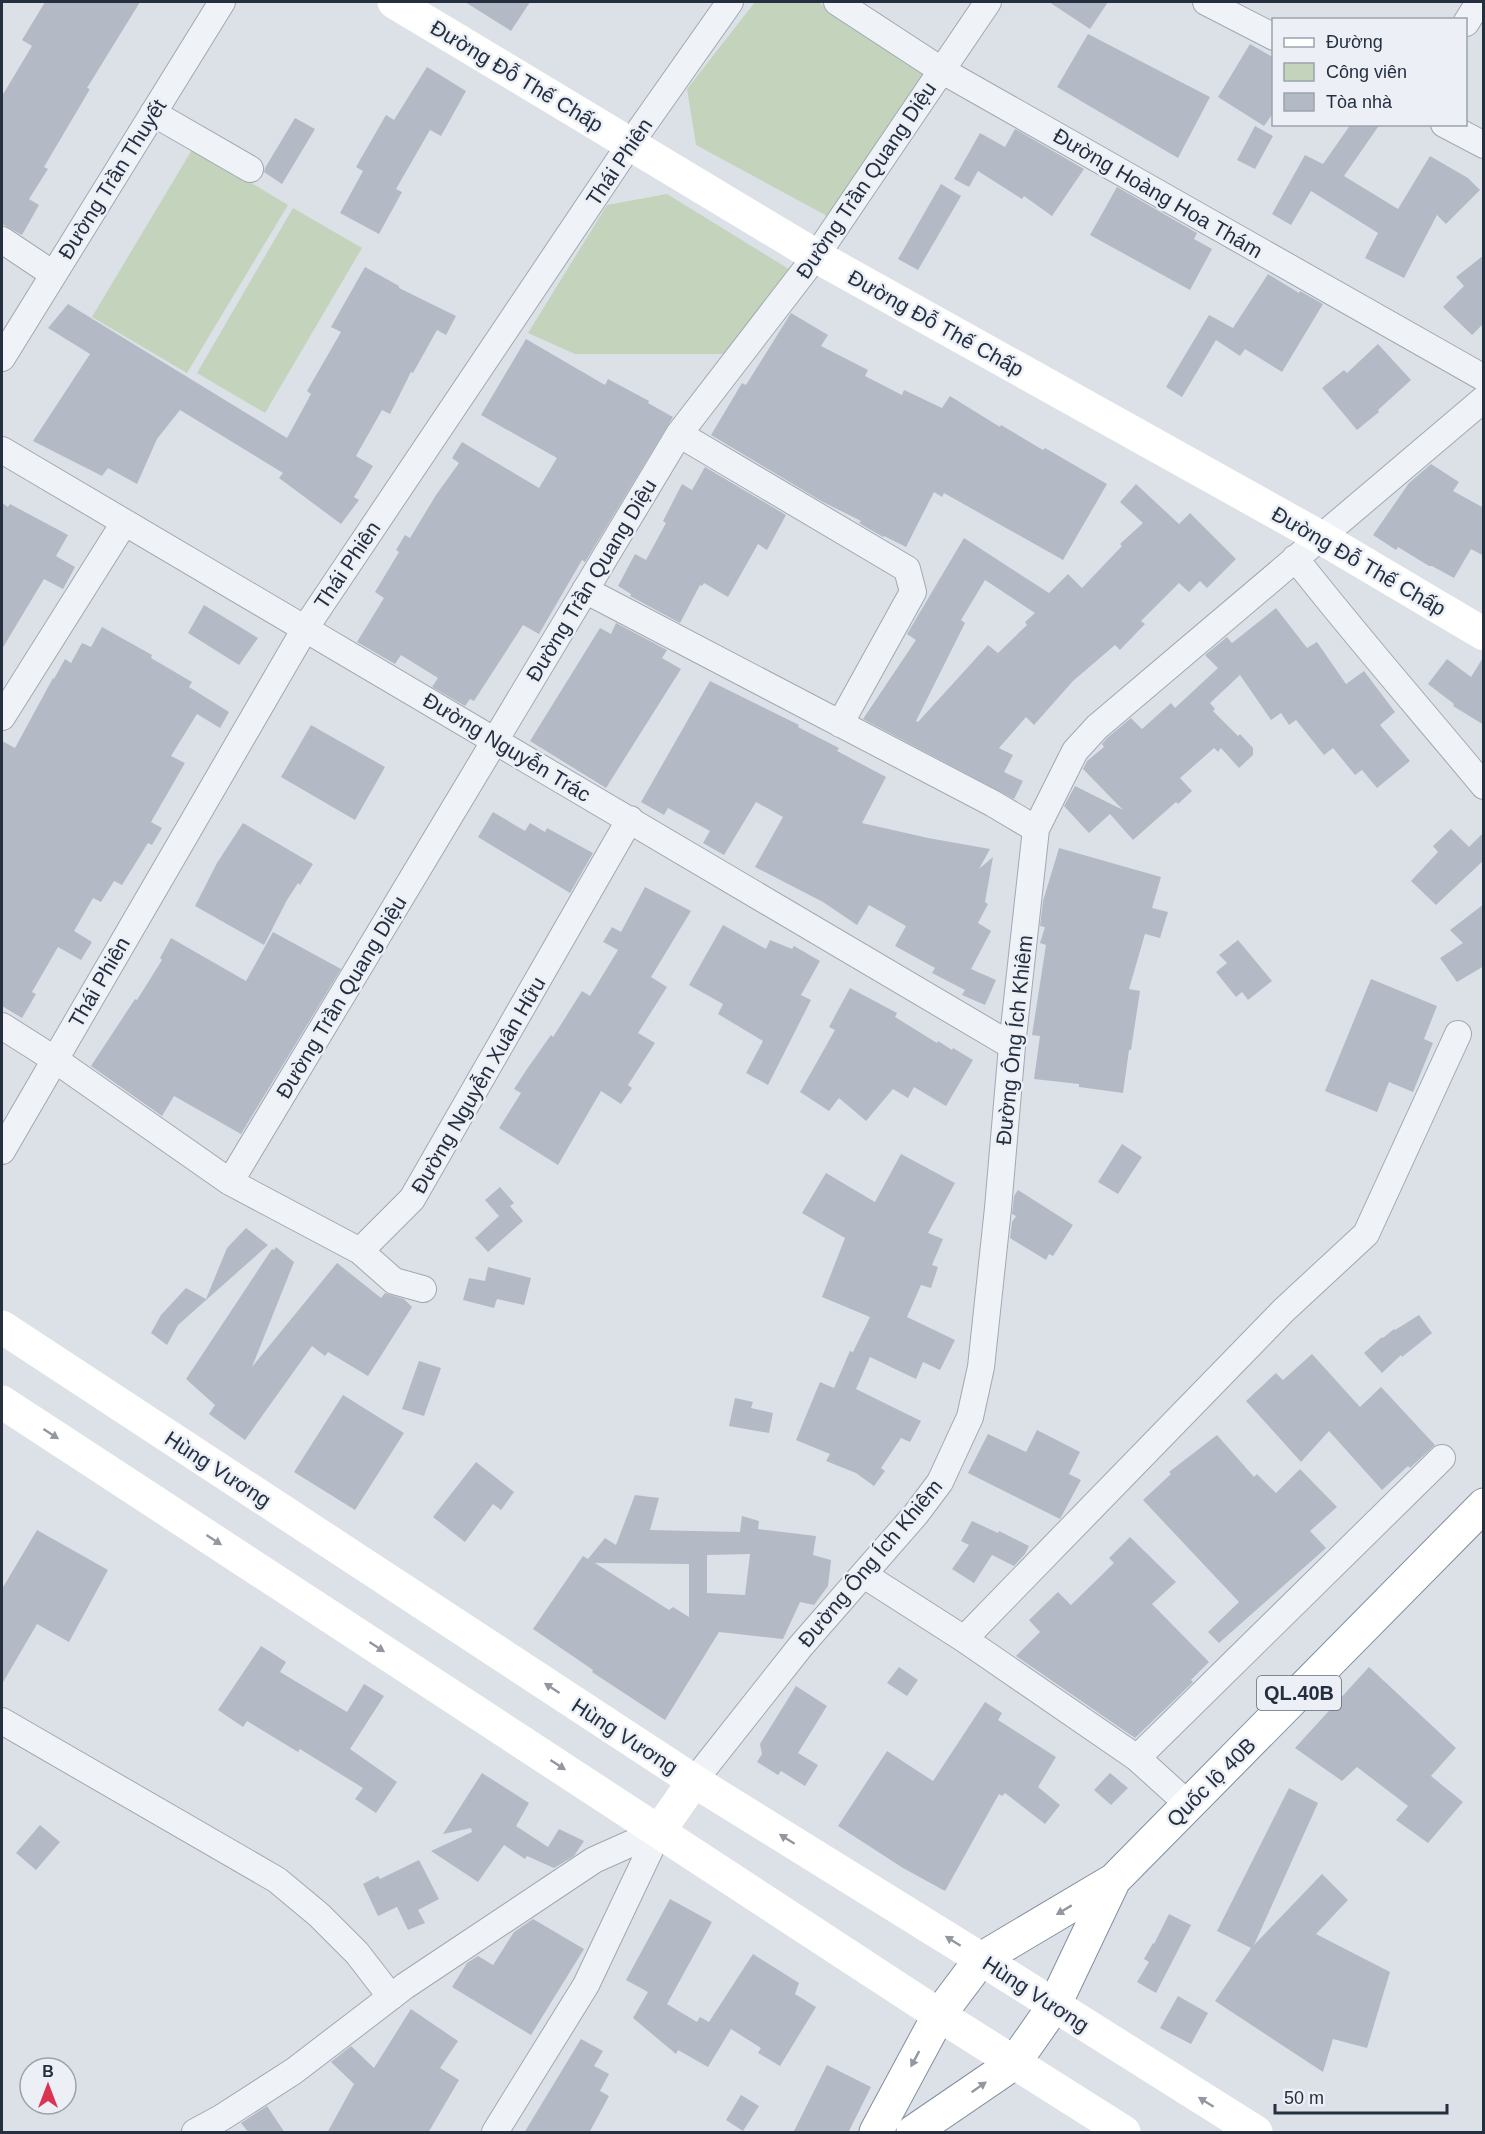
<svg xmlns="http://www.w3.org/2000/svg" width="1485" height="2134" viewBox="0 0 1485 2134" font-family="Helvetica,sans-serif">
	<rect width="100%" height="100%" fill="#dce1e8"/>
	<!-- green -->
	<path fill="#c3d3bc" d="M755,2H818L939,81L827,216L696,145L687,89Z
		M193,148L288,205L187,373L92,317Z
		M667,194L792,271L733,354H575L528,333L607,205Z
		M293,208L362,248L265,413L197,373Z"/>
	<!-- building -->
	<path fill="#b3bac5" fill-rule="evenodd" d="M45,2H140L87,88L90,89L44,167L48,169L29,199L39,205L22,235L2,224V96L32,46L22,40Z
		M465,2H530L511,31Z
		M1049,2H1108L1090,29Z
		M1088,34L1210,97L1178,158L1057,87Z
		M1250,44L1274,58V112L1264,126L1218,97Z
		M427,67L466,91L441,136L430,130L396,189L402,192L379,234L340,213L363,171L356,167L386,115L394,120Z
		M295,118L315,129L282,184L264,172L265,168Z
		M1351,124H1380L1344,176L1398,209L1430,156L1468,178L1480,190L1446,224L1437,215L1404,278L1365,258L1378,233L1311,191L1291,225L1272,214L1305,155L1323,164Z
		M1255,126L1273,136L1255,169L1237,160Z
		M1015,129L1084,169L1052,216L1024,196L1022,199L978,171L969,187L954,179L980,133L1005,147Z
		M941,184L961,196L918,270L898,259Z
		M1117,187L1197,233L1194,239L1212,249L1190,290L1090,235Z
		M1484,255V323L1472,335L1443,307L1464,286L1456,277Z
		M365,267L399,286V288L456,316L446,335L437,330L413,373L411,372L390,414L382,410L356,456L373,466L354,497L359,500L341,524L279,478L283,473L180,410L157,439L137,484L108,468L102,476L33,441L90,354L48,328L68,304L287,438L311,394L307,391L341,332L331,327Z
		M1268,274L1299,293L1300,291L1323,304L1282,372L1245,349L1240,356L1216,340L1182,397L1166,387L1209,315L1233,328Z
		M791,313L828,335L821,346L868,370L865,376L902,395L904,390L942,408L950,396L1000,427L1001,425L1043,450L1045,448L1107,484L1063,560L944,493L942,497L934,492L906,547L884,536L883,537L859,523L861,521L823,502L711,435L742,383L746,385Z
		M526,339L605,385L608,379L649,401L648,403L673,417L585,562L582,560L539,634L523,625L474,701L470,699L465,706L432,687L438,678L401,655L395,664L357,642L384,598L375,592L399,552L396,550L405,535L410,538L436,495L459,463L452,458L462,442L539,488L557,458L481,415Z
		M1378,344L1411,380L1378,410L1379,412L1357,430L1322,388L1344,370L1347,373Z
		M1431,464L1459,482L1453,491L1484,508V556L1471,549L1454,578L1432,566H1429L1398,547L1396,550L1373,535L1409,483Z
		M705,467L786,515L767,550L758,544L728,597L704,583L702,586L700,585L680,623L630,596L631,594L618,586L635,554L646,560L666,523L663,521L682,484L692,490Z
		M1136,484L1179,524L1190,513L1236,559L1207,588L1200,581L1189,592L1179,583L1141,621L1145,624L1120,650L1115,645L1073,681L1034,725L1026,717L999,748L1013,755L1004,772L1023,781L1014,799L863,719L916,640L907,634L964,538L1049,593L1068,574L1082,588L1122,546L1120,544L1143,523L1120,502ZM985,580L1035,613L1025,622L1027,625L998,653L988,645L918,722L916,721L965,623L961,620Z
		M2,503L8,507L10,504L68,535L56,556L75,567L63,589L44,579L2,649Z
		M204,605L258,638L239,665L188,633Z
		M1276,608L1307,648L1317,642L1346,684L1364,671L1395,712L1380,725L1410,761L1377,788L1362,770L1355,775L1333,748L1324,755L1296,720L1289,725L1281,713L1271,720L1240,675L1210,703L1215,709L1213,711L1238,736L1240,734L1253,748V755L1239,768L1221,748L1218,752L1214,748L1180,778L1192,791L1178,804L1176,802L1133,840L1110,814L1089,833L1064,806L1075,786L1123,810L1083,769L1087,761L1104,747L1102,744L1107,738L1131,718L1142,729L1171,703L1175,708L1218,668L1205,655L1227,637L1232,643Z
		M616,623L667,650L662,658L681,669L606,788L530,741L600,628L611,634Z
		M102,627L152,655L151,658L192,682L189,687L229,712L220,728L197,714L171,756L185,763L151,822L162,828L152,845L148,843L122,885L114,881L101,902L93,898L74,931L92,942L81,960L58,947L32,992L36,994L22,1018L2,1006V741L15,748L53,678L54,679L65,659L71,663L82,643L91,647Z
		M1484,656V725L1453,706L1454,704L1428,684L1447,659L1471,677Z
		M710,681L799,725L798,727L839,748L837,751L886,777L862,823L928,838L990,849L979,869L993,857L985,902L988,904L978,923L991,931L971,969L996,980L985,1005L962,995L965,990L932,973L935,968L895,946L906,926L869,905L857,925L823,902L755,867L783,817L756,802L724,855L703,843L710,831L668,808L664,815L641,802Z
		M311,725L385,767L355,820L281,777Z
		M493,812L525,831L530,823L545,832L547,828L593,853L570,893L478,837Z
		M243,823L313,864L300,885L298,883L287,900L264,945L195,906L217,863Z
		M1451,829L1469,847L1484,832V860L1436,905L1411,881L1438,852L1433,846Z
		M1059,848L1161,877L1152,908L1168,912L1160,938L1145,934L1129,989L1140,991L1131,1050H1129L1123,1093L1079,1087V1084L1034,1079L1040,1036L1032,1035L1046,945L1040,943L1045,927L1040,926L1043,901Z
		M645,887L691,911L651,977L667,987L638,1033L655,1043L628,1085L632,1088L621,1104L601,1091L558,1165L499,1128L521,1093L514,1089L527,1069L551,1035L553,1037L582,991L590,996L618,950L603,942L612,927L621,932Z
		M1484,904V966L1457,982L1440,958L1463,943L1450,930Z
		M723,925L766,949L770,940L792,949L794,946L820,961L801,995L811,1000L768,1085L746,1073L763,1041L718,1014L723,1004L689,985Z
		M273,932L341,969L241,1134L174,1096L162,1116L91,1066L135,999L137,1000L162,960L160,958L171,938L246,981Z
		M1238,940L1272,981L1248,1000L1242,992L1236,997L1216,972L1227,963L1219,955Z
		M1371,979L1437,1006L1424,1039L1433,1043L1413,1092L1389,1082L1377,1112L1325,1091Z
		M850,988L897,1013L895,1017L937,1043L938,1041L952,1050L953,1048L973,1060L946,1106L914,1087L908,1098L893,1089L866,1121L839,1098L829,1111L800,1092L835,1030L829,1027Z
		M1122,1144L1142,1157L1118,1194L1098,1182Z
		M901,1154L955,1183L928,1233L943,1239L932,1265L938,1267L931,1288L921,1285L907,1317L955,1340L940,1370L923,1362L916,1379L870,1357L856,1389L921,1421L910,1442L901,1438L881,1468L885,1471L874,1486L856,1473L826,1461L830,1454L796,1440L820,1382L834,1388L850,1351L853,1352L870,1317L822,1297L845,1238L802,1213L826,1173L875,1202Z
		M500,1187L514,1203L510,1206L523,1221L488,1252L475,1238L499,1216L485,1200Z
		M1018,1190L1073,1225L1053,1256L1049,1254L1046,1260L1010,1238L1012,1222L1016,1216L1012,1214L1014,1196Z
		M246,1228L268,1245L178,1325L167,1345L151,1333L161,1315L186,1288L206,1299L227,1248Z
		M276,1247L294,1262L252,1367L337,1263L381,1298L385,1293L404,1299L412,1307L368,1376L328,1352L325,1356L312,1346L245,1440L209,1414L215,1405L186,1379L272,1249L274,1250Z
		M488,1267L531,1278L524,1305L497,1299L494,1308L463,1300L469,1278L485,1281Z
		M1419,1315L1432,1333L1402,1357L1401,1355L1382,1373L1364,1353L1382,1337L1383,1338L1394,1329L1395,1330Z
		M1312,1354L1360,1407L1381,1387L1435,1445L1410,1468L1408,1466L1382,1490L1329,1431L1301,1462L1246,1401L1276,1373L1283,1380Z
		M419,1361L441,1368L424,1416L402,1409Z
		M343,1395L404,1433L355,1510L294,1472Z
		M735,1398L753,1402L751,1408L773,1413L769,1433L729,1426Z
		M1037,1430L1080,1452L1069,1474L1081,1480L1060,1519L968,1473L988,1434L1026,1452Z
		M1217,1435L1254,1477L1257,1474L1276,1493L1300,1469L1337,1507L1310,1531L1326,1548L1219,1643L1208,1632L1239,1602L1143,1500L1171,1474L1169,1472Z
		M476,1462L514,1492L501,1510L493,1504L465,1542L433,1517Z
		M635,1495L659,1498L650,1530L740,1532L742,1516L759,1521L758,1529L816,1536L813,1555L831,1560L828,1586L814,1605L800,1602L783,1639L719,1632L665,1720L592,1672L593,1670L533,1629L583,1556L588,1559L605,1538L616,1545ZM750,1554L745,1595L707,1593V1555ZM595,1563L689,1564V1617L673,1607L669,1610Z
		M972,1521L998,1533L999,1531L1029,1546L1025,1554L1014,1566L992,1555L974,1583L952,1569L969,1545L961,1541Z
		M37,1530L108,1570L69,1642L37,1624L2,1684V1589Z
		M1130,1537L1176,1582L1152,1604L1209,1662L1191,1680L1193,1682L1135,1738L1016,1656L1040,1632L1029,1620L1058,1592L1071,1605L1114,1563L1109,1558Z
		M261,1646L286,1662L280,1672L347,1712L364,1684L384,1696L350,1749L397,1782L376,1813L355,1799L363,1788L300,1749L298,1752L247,1721L243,1727L218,1710Z
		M899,1667L918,1680L907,1696L887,1683Z
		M1369,1667L1456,1748L1431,1776L1463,1802L1428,1843L1396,1820L1408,1806L1357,1767L1342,1781L1295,1748Z
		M796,1686L827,1706L798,1753L818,1765L805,1786L781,1771L778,1775L757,1762L762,1754L760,1744Z
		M985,1702L1002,1713L998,1720L1056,1757L1038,1787L1060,1805L1045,1824L1005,1793L1002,1796L999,1794L945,1891L903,1868L838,1826L887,1751L933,1781Z
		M482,1773L529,1803L516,1826L548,1847L559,1829L584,1841L574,1856L554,1868L527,1856L525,1859L504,1845L478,1882L431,1851L472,1832L471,1828L443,1834Z
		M1110,1773L1128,1788L1111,1805L1094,1790Z
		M1289,1788L1318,1803L1254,1945L1322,1874L1348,1900L1316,1934L1390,1972L1367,2048L1333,2039L1323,2072L1215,2001L1251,1948L1217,1931Z
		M40,1825L60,1842L36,1870L16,1853Z
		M419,1860L439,1899L418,1910L425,1923L408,1930L397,1907L378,1916L363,1884L378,1876L380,1879Z
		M670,1899L712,1922L667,2004L697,2022L700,2017L709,2022L753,1954L799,1983L795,1994L816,2007L780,2066L758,2053L761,2048L731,2029L708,2067L678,2050L676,2054L633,2018L648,1992L626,1980Z
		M1169,1914L1191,1925L1156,1993L1137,1982L1149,1962L1144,1959L1153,1943L1154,1944Z
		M533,1919L584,1949L531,2035L452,1987L467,1963L478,1956L493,1965L514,1932Z
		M1178,1996L1208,2013L1191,2044L1160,2028Z
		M411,2009L458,2041L440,2068L459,2080L428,2133H327L354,2084L331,2062L351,2046L374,2068Z
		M581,2039L603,2051L594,2066L609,2074L600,2091L609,2096L589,2133H524Z
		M827,2065L871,2087L848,2133H793Z
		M741,2095L759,2106L743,2131L726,2120Z
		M267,2106L285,2133H249L241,2123Z"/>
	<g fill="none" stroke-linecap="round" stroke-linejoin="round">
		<defs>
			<path id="street" d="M837,2L941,70L1484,378
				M1206,2L1274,37
				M1466,23L1479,2
				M153,113L250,169
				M1444,124L1484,145
				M2,240L53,274
				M2,358L222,2
				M679,434L907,569L913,592L840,724
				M2,450L1012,1046
				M1295,558C1356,636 1421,710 1484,786
				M585,590L992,803L1036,829
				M2,717L124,523
				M2,1026L54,1059L230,1182L360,1251L412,1199L630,819
				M2,1151L306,627L630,144L730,2
				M230,1182L679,434L816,256L988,2
				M360,1251L394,1281L423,1289
				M864,1575L964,1639L1137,1758L1189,1805
				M964,1639L1284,1310L1366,1234L1458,1034
				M2,1721L277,1880L319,1915L357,1953L391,1997
				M1137,1758L1442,1458
				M694,1781L800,1647L916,1514L940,1482L970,1417L981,1367L998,1208L1012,1046L1036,829L1075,751L1097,727L1484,399
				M195,2132L221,2118L294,2071L405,1986L594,1860L659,1831
				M495,2132L586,1985L659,1831"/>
			<path id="highway" d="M876,2132L939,2015L981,1959L1114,1880L1484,1505
				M913,2132L1014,2063L1054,2006L1114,1880"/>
		</defs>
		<!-- street casing -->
		<use href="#street" stroke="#a1a8b2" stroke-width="28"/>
		<!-- highway casing -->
		<use href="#highway" stroke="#828fa0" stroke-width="35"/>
		<!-- street -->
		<use href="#street" stroke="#eff2f6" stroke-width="26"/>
		<!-- secondary -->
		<path stroke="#fff" stroke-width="33" d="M394,2L816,256L1320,537L1484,634
			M2,1327L694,1781L981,1959L1256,2132
			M2,1402L939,2015L1124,2132
			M659,1831L694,1781"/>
		<!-- highway -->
		<use href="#highway" stroke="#fff" stroke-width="33"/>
	</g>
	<!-- one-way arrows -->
	<defs><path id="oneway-solid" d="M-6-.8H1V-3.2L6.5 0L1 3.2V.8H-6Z" transform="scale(1.5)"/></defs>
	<g fill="#9297a0">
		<use href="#oneway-solid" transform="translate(51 1434) rotate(33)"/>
		<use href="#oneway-solid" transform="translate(214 1540) rotate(33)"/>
		<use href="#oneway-solid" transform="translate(377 1647) rotate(33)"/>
		<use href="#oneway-solid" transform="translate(552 1688) rotate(-147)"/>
		<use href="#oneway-solid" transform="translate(558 1765) rotate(33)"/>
		<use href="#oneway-solid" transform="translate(787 1839) rotate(-148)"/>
		<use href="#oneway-solid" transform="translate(1064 1910) rotate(149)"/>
		<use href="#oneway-solid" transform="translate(953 1941) rotate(-148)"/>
		<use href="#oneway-solid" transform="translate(915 2059) rotate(118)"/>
		<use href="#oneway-solid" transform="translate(979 2087) rotate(-35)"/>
		<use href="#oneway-solid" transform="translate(1206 2102) rotate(-148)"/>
	</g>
	<g text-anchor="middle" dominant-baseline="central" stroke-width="5" stroke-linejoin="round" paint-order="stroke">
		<!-- shield labels -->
		<rect fill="#ecf0f6" stroke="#606977" stroke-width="1.5" x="1257" y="1676" width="84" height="34" rx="4.5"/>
		<g font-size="20" font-weight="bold" fill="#242f40">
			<text x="1299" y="1693">QL.40B</text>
		</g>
		<!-- street labels -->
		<g font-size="21" fill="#242f40" stroke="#ecf0f6">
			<text transform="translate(517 76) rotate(31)">Đường Đỗ Thế Chấp</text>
			<text transform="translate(619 162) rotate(-56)">Thái Phiên</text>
			<text transform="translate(112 179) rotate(-58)">Đường Trần Thuyết</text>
			<text transform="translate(866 180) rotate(-56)">Đường Trần Quang Diệu</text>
			<text transform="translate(1158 193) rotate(30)">Đường Hoàng Hoa Thám</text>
			<text transform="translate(936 323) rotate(29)">Đường Đỗ Thế Chấp</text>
			<text transform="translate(1359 561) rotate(30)">Đường Đỗ Thế Chấp</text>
			<text transform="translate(347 565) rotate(-56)">Thái Phiên</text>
			<text transform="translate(591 580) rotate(-59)">Đường Trần Quang Diệu</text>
			<text transform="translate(507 747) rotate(31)">Đường Nguyễn Trác</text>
			<text transform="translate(99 982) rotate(-60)">Thái Phiên</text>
			<text transform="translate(341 997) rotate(-59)">Đường Trần Quang Diệu</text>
			<text transform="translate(1014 1040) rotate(-84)">Đường Ông Ích Khiêm</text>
			<text transform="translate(478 1085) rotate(-60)">Đường Nguyễn Xuân Hữu</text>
			<text transform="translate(218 1469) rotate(33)">Hùng Vương</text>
			<text transform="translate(870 1563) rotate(-50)">Đường Ông Ích Khiêm</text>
			<text transform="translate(625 1736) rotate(33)">Hùng Vương</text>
			<text transform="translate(1211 1782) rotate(-45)">Quốc lộ 40B</text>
			<text transform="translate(1036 1994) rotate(33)">Hùng Vương</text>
		</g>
	</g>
	<!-- border -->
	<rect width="1485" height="2134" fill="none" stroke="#242f40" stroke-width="6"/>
	<!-- legend -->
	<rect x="1272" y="18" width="195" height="108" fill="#ecf0f6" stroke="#9ca3ad" stroke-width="1.5"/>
	<rect x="1284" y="38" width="30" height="9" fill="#ffffff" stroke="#9ca3ad" stroke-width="1.5"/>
	<text x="1326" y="48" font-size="18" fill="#242f40">Đường</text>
	<rect x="1284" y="63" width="30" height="18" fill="#c3d3bc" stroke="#9ca3ad" stroke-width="1.5"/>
	<text x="1326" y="78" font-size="18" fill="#242f40">Công viên</text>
	<rect x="1284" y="93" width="30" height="18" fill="#b3bac5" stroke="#9ca3ad" stroke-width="1.5"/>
	<text x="1326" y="108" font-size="18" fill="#242f40">Tòa nhà</text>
	<!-- north arrow -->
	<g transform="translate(48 2086)"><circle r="28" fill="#ecf0f6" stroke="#9ca3ad" stroke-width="1.5"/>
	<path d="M0-4.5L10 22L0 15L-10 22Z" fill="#db3452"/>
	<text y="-9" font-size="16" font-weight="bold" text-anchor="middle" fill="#242f40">B</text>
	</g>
	<!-- scale -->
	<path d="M1275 2104v9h172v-9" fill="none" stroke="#242f40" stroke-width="3"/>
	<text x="1284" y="2104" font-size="18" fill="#242f40" stroke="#ecf0f6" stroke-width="4.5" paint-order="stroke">50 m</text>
</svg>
